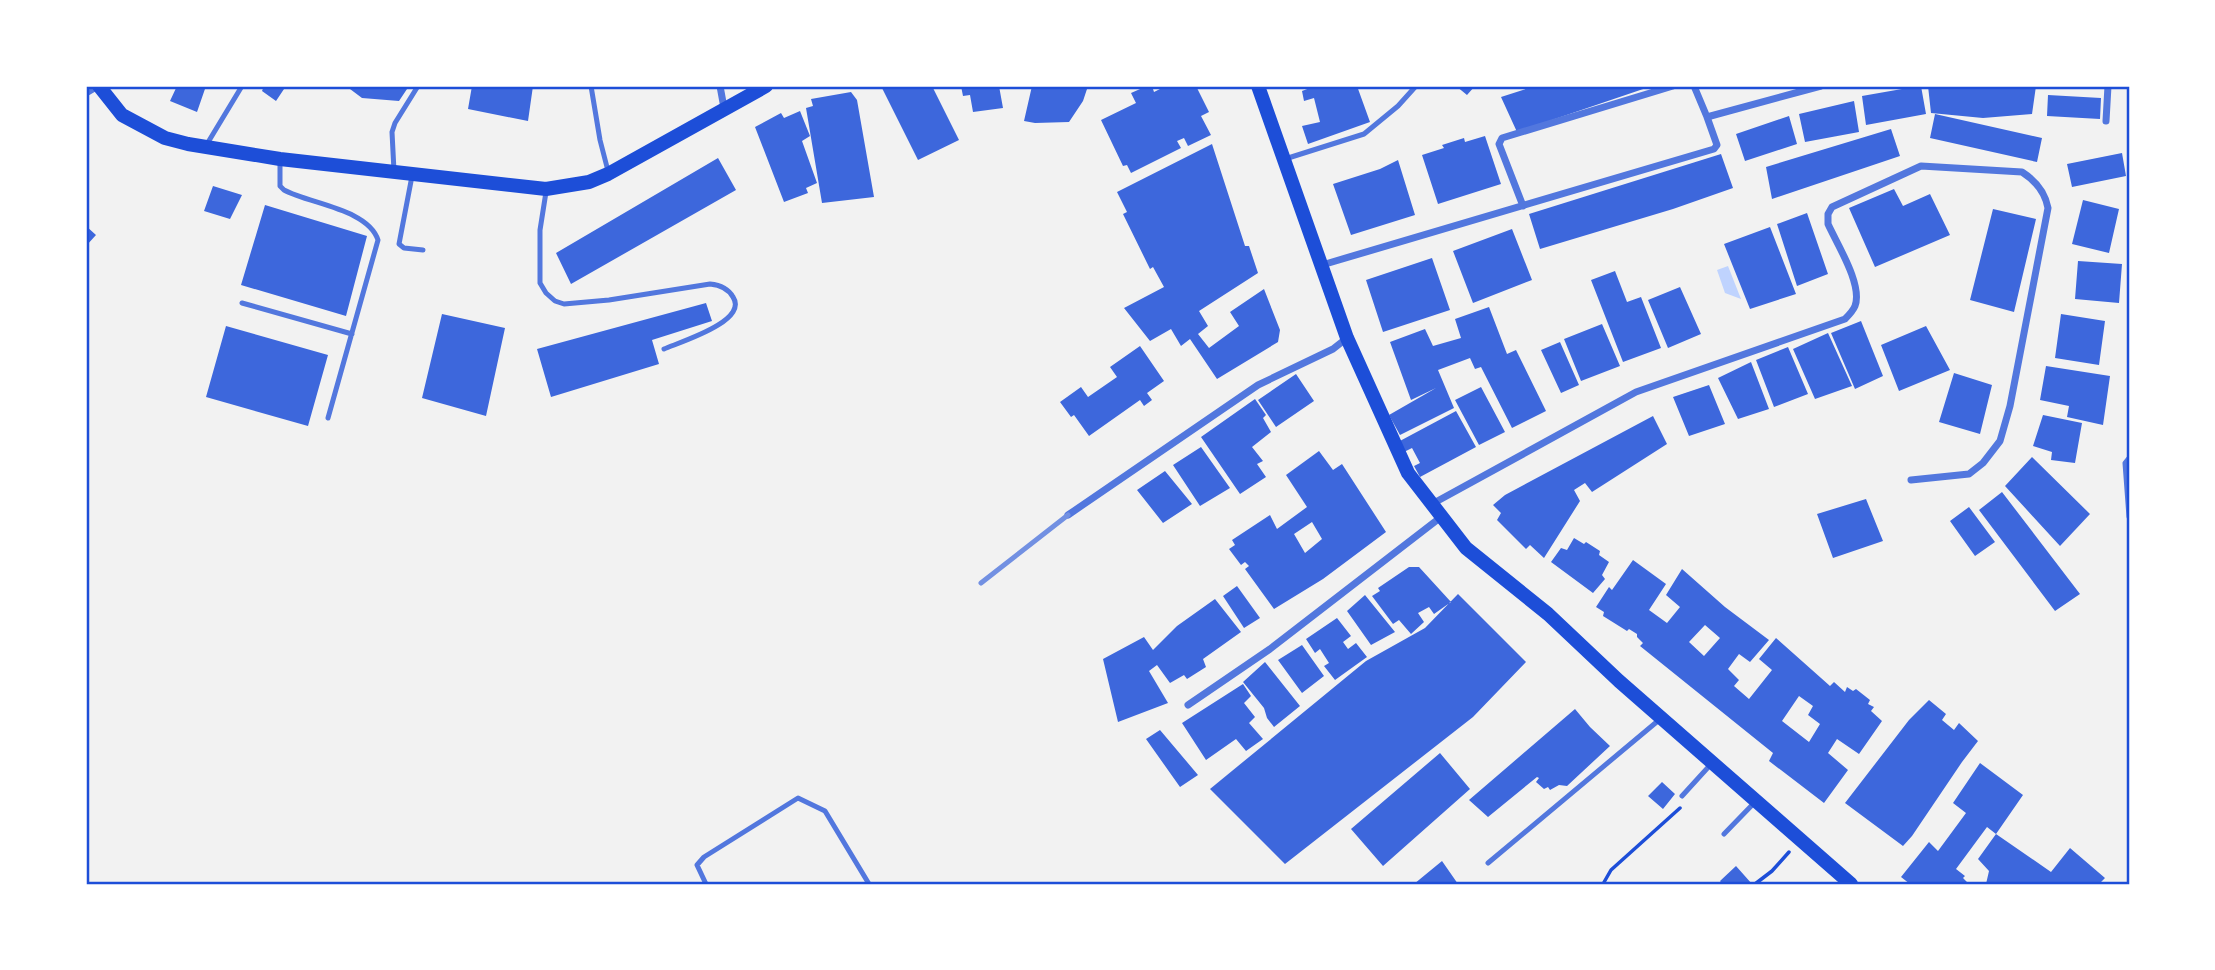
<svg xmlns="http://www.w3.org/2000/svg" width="2215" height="970" viewBox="0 0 2215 970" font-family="'Archivo Narrow',sans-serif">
	<rect width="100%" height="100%" fill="#f2f2f2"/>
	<!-- water -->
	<path fill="#bfd3fe" d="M1728,266L1741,299L1725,293L1717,270Z"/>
	<!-- building -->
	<path fill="#3d67dc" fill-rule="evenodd" d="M177,86H206L197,112L170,101Z
		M264,86H286L276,101L262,91Z
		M346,86H409L399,101L362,98Z
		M472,86H533L528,121L468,109Z
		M881,86H925L926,89L932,86L959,140L918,160Z
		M961,86H999L1003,108L973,112L970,95L963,96Z
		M1032,86H1088L1083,101L1069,122L1035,123L1024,121Z
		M1147,86H1152L1154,92L1160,89L1158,86H1185L1187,89L1196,86L1209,112L1201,116L1211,135L1188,146L1184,138L1177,141L1181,148L1131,173L1127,165L1123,166L1101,120L1136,103L1131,93Z
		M1315,86H1357L1370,122L1308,144L1302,126L1320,122L1314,98L1304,101L1302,91Z
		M1456,86H1475L1467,95Z
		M1535,86H1652L1517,132L1501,97Z
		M1919,86H1921L1926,114L1866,125L1862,96Z
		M1928,86L1988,88L2036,86L2032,114L1983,118L1931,113Z
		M851,92L857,100L874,197L822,203L806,108L813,106L811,99Z
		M2048,95L2101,98L2100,119L2047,116Z
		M1854,101L1859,132L1805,142L1799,114Z
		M800,111L810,136L802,141L817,183L806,188L808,193L784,202L755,127L781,113L784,118Z
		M1935,114L2042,138L2037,162L1930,138Z
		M1789,116L1797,144L1745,161L1736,134Z
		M1891,129L1900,156L1772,199L1766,167Z
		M1485,136L1501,184L1438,204L1422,155L1444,148L1442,145L1464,138L1465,142Z
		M1212,144L1245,246H1249L1258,273L1199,311L1208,326L1198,334L1209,348L1239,326L1230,312L1264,289L1280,330L1278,342L1217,379L1190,339L1181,346L1171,329L1150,341L1124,308L1164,287L1153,267L1150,269L1123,214L1127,212L1117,192Z
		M2122,153L2126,176L2072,187L2067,164Z
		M1721,154L1733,188L1673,209L1540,249L1529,214Z
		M718,158L736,190L571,284L556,253Z
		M1398,160L1415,215L1351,235L1333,184L1380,169Z
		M213,186L242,195L230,219L204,211Z
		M1894,189L1903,206L1930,194L1950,235L1875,267L1849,208Z
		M2083,200L2119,209L2109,253L2072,244Z
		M265,205L367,236L346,316L241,285Z
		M1993,209L2036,219L2014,312L1970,300Z
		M1807,213L1828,274L1797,286L1777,224Z
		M86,226L96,235L86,246Z
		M1770,227L1796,294L1750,309L1724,244Z
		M1512,229L1532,280L1473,303L1453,251Z
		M1432,258L1450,310L1383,332L1366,280Z
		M2078,261L2122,264L2119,303L2075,299Z
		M1615,271L1627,302L1641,297L1661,348L1623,362L1591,280Z
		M1680,287L1701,334L1668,348L1648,300Z
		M706,303L712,321L652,340L659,364L551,397L537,349Z
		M1489,307L1507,354L1516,350L1546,411L1512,428L1481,367L1475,369L1470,358L1438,370L1454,408L1400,435L1389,415L1436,388L1411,400L1390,342L1425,329L1433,346L1461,338L1455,319Z
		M442,314L505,328L486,416L422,398Z
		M2061,314L2105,321L2099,365L2055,358Z
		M1861,321L1883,376L1855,389L1831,333Z
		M1602,324L1620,366L1581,381L1564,339Z
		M226,326L328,355L308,426L206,397Z
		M1926,326L1950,370L1899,391L1881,345Z
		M1828,333L1852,386L1815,399L1793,349Z
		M1560,342L1579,385L1561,393L1541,350Z
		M1140,346L1164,381L1147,393L1152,400L1144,406L1140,400L1089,436L1074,415L1071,417L1060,402L1081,387L1088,397L1117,377L1110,367Z
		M1788,347L1808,394L1774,407L1756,360Z
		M1751,362L1769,409L1738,419L1718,378Z
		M2046,366L2110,376L2103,425L2067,417L2069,406L2040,400Z
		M1954,373L1992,385L1980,434L1939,422Z
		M1296,374L1314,401L1276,427L1258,400Z
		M1709,385L1725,424L1689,436L1673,397Z
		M1481,387L1505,432L1479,445L1455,400Z
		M1255,399L1266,415L1263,418L1271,432L1252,447L1263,461L1257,464L1266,477L1240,494L1201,437Z
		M1456,411L1476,447L1420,477L1414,466L1420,463L1412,448L1404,452L1398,442Z
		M2043,415L2082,423L2075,463L2051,460L2052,452L2033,446Z
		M1653,416L1667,444L1592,492L1585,483L1574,490L1580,501L1544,558L1530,545L1526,549L1497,520L1501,513L1493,505L1505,495Z
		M1201,447L1230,488L1200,506L1173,465Z
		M1319,451L1333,470L1342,464L1386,532L1323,579L1274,609L1245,569L1249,566L1245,562L1241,565L1229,549L1235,545L1232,540L1270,515L1277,529L1307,507L1286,475ZM1312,522L1322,539L1305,553L1294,534Z
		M2032,457L2090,514L2060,546L2005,486Z
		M1165,471L1192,504L1163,523L1137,490Z
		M2002,492L2080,594L2055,611L1979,510Z
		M1866,499L1883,541L1833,558L1817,514Z
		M1969,507L1995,542L1975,556L1950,521Z
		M1574,538L1584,544L1586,542L1600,551L1599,555L1609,562L1602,575L1605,579L1593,593L1551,562L1561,548L1567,550Z
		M1633,560L1666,584L1649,610L1667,623L1680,607L1666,595L1682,569L1725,607L1769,640L1750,662L1739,654L1728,669L1739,680L1734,686L1749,699L1772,670L1759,659L1776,638L1830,686L1834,682L1845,692L1847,687L1853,691L1856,689L1870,700L1868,704L1874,707L1871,711L1882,721L1859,754L1837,739L1828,753L1848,770L1824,803L1769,761L1773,753L1640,646L1643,643L1637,637V634L1629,629L1627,631L1603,616L1604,612L1596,607L1609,587L1612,590ZM1705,625L1720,638L1704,656L1689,642ZM1799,696L1813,706L1808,715L1820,724L1809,742L1782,721Z
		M1409,567H1419L1451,602L1434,614L1429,607L1418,613L1424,622L1411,634L1399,620L1393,624L1372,596L1380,591L1378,588Z
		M1237,586L1260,618L1244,628L1223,596Z
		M1458,594L1526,662L1473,717L1285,864L1210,789L1366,661L1425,628Z
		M1365,595L1395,632L1371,645L1347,611Z
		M1215,599L1241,632L1203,659L1206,667L1187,679L1184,675L1170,683L1157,665L1149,671L1168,703L1118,722L1103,659L1144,637L1153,650L1177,626Z
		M1337,618L1351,636L1343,642L1348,649L1356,643L1367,657L1335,680L1324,666L1329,663L1320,649L1315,653L1306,639Z
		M1302,645L1324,676L1302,693L1278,660Z
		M1265,662L1300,706L1274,727L1267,718L1264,708L1243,682Z
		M1243,684L1251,696L1244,703L1255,717L1249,723L1263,739L1246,751L1236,739L1206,760L1182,723Z
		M1929,700L1946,714L1942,720L1954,730L1959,723L1978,741L1962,762L1912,836L1903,846L1845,803L1909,720Z
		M1575,709L1590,727L1610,746L1567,786L1559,785L1550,790L1548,787L1544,789L1536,782L1539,778L1537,777L1488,817L1469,800Z
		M1160,730L1198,775L1180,787L1146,739Z
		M1440,753L1470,789L1383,866L1351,829Z
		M1980,763L2023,795L1996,834L1987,827L1956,869L1965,876L1963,878L1969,884H1910L1901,877L1929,842L1938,851L1966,813L1953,803Z
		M1662,782L1675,794L1663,809L1648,796Z
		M1996,834L2051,872L2070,848L2105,878L2099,884H1986L1989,871L1978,859Z
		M1442,861L1458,884H1414Z
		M1736,866L1752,884H1722L1720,881Z"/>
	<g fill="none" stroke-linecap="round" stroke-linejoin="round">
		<!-- path -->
		<path stroke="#1d4ed8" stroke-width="3.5" d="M1603,884L1611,870L1680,808
			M1755,884L1772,871L1789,852"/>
		<!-- service -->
		<path stroke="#5277de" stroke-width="5" d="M591,86L600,140L608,171
			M86,94L98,87
			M207,144L242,86
			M1285,159L1364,134L1398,106L1416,86
			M280,162V186L284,190C310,204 368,209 378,240L328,418
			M394,171L392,132L395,123L418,86
			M412,176L399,244L404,248L423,250
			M546,192L540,230V283L546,293L555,301L564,304L609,300L710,284C720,285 728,288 733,297C749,321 680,342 664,349
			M242,303L352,334
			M2129,458L2125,463L2129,517
			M1682,796L1712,763
			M1724,834L1756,801
			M1488,863L1659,720
			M706,884L697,865L704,857L798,798L825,811L869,884"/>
		<!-- minor -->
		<path stroke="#5277de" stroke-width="7" d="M720,86L724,108
			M1694,86L1707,117
			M2106,121L2108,86
			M1523,206L1499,144L1502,138L1673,86
			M1322,265L1714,149L1717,145L1707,117L1821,86
			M1432,504L1636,392L1845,319C1849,315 1853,311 1855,306C1863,285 1837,244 1828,224V214L1832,207L1921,166L2022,172C2036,181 2045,192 2048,208L2010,406L2000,441L1983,463L1969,474L1911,480
			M1068,515L1258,385L1333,349L1347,338
			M1188,705L1270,649L1441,517"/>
		<!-- secondary -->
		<path stroke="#1d4ed8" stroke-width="14" d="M99,86L122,115L165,138L188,144L280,159L546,189L589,182L608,174L766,86
			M1258,86L1347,338L1408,473L1466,548L1548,614L1619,681L1851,884"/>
		<!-- rail -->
		<path stroke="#7290e2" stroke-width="5" d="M981,583L1068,515"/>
	</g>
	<!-- border -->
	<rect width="2215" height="970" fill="none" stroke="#ffffff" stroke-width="175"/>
	<rect x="88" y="88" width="2040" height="795" fill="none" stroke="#1d4ed8" stroke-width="2.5"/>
</svg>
